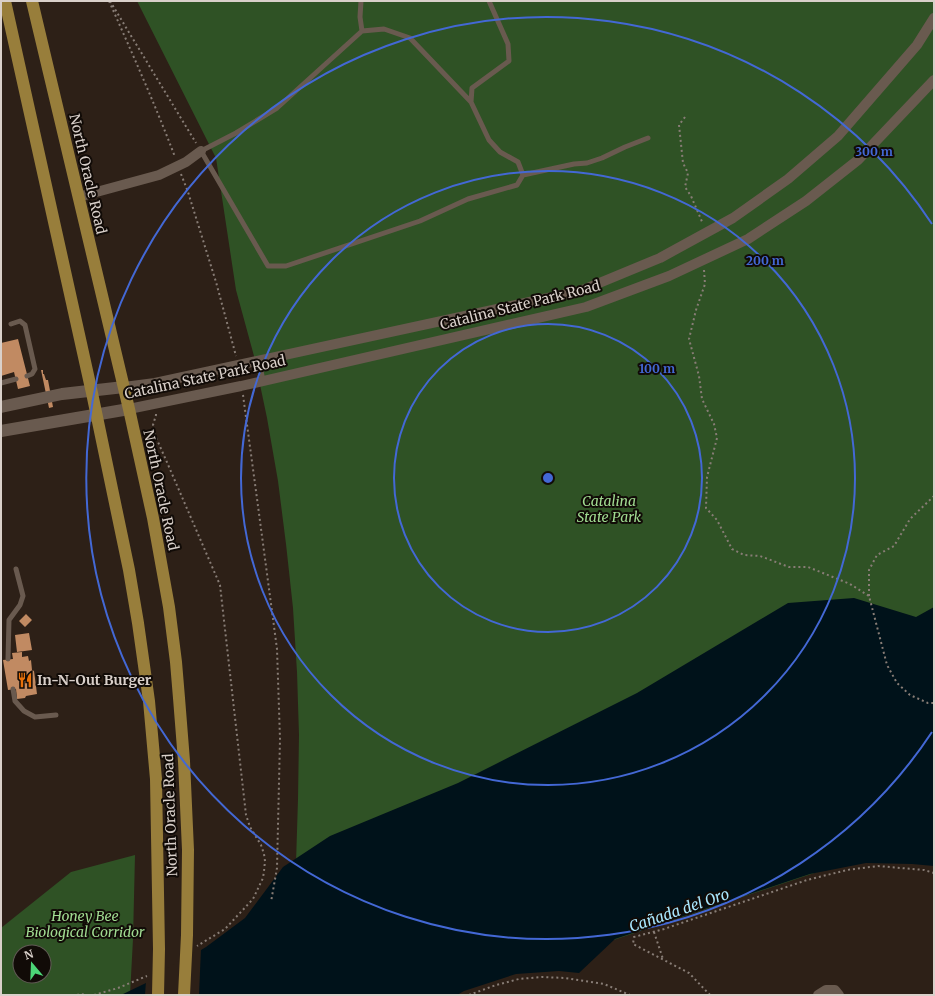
<svg xmlns="http://www.w3.org/2000/svg" width="935" height="996" viewBox="0 0 935 996" font-family="Merriweather,serif">
	<rect width="100%" height="100%" fill="#2d2017"/>
	<!-- green -->
	<path fill="#2f5225" fill-rule="evenodd" d="M137,1H934V833L449,995L296,863L298,799L299,735L297,672L293,608L286,544L278,481L267,418L254,356L236,290L216,158Z
		M135,855L133,939L130,995H1V928L71,872ZM20,952H44V976H20Z"/>
	<!-- water -->
	<path fill="#00121a" d="M854,598L916,617L934,607V866L912,864L866,863L810,874L615,939L579,973L559,971L516,974L464,991L457,995H121L146,983L206,947L245,918L283,867L330,836L458,783L637,693L788,603Z"/>
	<!-- pier -->
	<path fill="#2d2017" d="M201,948L199,995H145L146,981Z"/>
	<!-- building -->
	<path fill="#c18a62" d="M18,339L30,386L18,389L14,372L1,376V343Z
		M41,370H43V374H44L46,380H48L53,407L49,408Z
		M26,614L32,620L25,627L19,621Z
		M29,633L32,650L17,652L15,635Z
		M22,652V657L28,656L29,661L31,660L32,670L34,671L37,694L26,696L25,698L17,699L16,689L8,690L3,660L13,659L12,653Z"/>
	<g fill="none" stroke-linecap="round" stroke-linejoin="round">
		<!-- path -->
		<path stroke="#887d76" stroke-width="2" stroke-dasharray="2 3" stroke-linecap="butt" d="M109,1C132,53 155,104 175,157
			M110,1L196,143
			M685,117L679,125L683,163L688,173L685,187L691,196L703,224
			M181,174L188,192L216,282L236,356
			M704,270L705,284L696,310L689,339L699,376L702,399L714,424L717,438L707,477L706,508L717,520L732,549L744,555L760,556L789,567H808L850,584L869,596L887,665L897,683L910,695L928,703H934
			M243,395L258,506L277,649L280,739L277,868L271,902
			M156,414V415L153,425L154,433L166,460L220,585L246,815L250,827L261,845L264,854L265,861L264,871L263,878L253,899L225,929L197,946
			M869,596V570L877,555L894,546L910,519L934,496
			M654,932L663,959
			M77,995L80,994L87,995
			M94,995L118,988L147,976
			M469,995L496,985L519,979L542,977L565,978L604,984L630,995
			M710,995L689,973L633,944L634,937L664,929L807,880L847,870L878,866L924,870L934,873"/>
		<!-- service -->
		<path stroke="#695a4f" stroke-width="5" d="M361,1L360,17L362,31L277,108L236,133L201,151L268,266H286L420,221L468,199L517,185L523,175L518,162L500,152L489,140L471,102L472,88L509,61L508,44L489,1
			M362,31L384,29L410,38L471,102
			M523,175L574,164L587,163L602,158L625,147L648,138
			M11,324L20,321L25,325L35,369L32,374L27,376
			M259,360L263,381
			M1,383L16,379
			M8,659L9,620L20,605L23,596L16,569
			M13,689L15,701L24,711L35,717L56,715"/>
		<!-- minor -->
		<path stroke="#695a4f" stroke-width="10" d="M78,197L159,175L186,162L201,151
			M124,387L155,383L580,291L660,258L733,218L788,179L838,136L917,45L934,18
			M129,409L241,386L586,307L669,276L748,239L806,201L858,160L934,80
			M818,995L826,990H835L839,995"/>
		<!-- tertiary -->
		<path stroke="#695a4f" stroke-width="12" d="M1,407L62,394L124,387
			M1,431L129,409"/>
		<!-- trunk -->
		<path stroke="#987e3b" stroke-width="12" d="M5,1L92,393L129,570L138,623L149,701L156,779L159,949L158,995
			M32,1L129,409L153,518L169,607L176,662L179,698L184,761L188,850L187,935L184,995"/>
	</g>
	<!-- distance rings -->
	<g fill="none" stroke="#4368d5" stroke-width="2">
		<circle cx="548" cy="478" r="154"/>
		<circle cx="548" cy="478" r="307"/>
		<path d="M932 732A461 461 0 1 1 932 224"/>
	</g>
	<!-- icons -->
	<defs>
		<symbol id="restaurant-bare" viewBox="-9 -9 18 18"><path d="M-5-6h1v4h1v-4h1v4h1v-4h1v5L-1.5 .5V6h-2V.5L-5-1ZM5-6V6H3V1.5H1.5Q1.5-4 5-6Z" fill="#e8710a" stroke="#110b07" stroke-width="2.5" paint-order="stroke"/></symbol>
	</defs>
	<g fill-rule="evenodd">
		<use href="#restaurant-bare" x="14" y="669" width="22" height="22"/>
	</g>
	<g text-anchor="middle" dominant-baseline="central" stroke-width="4" stroke-linejoin="round" paint-order="stroke">
		<!-- street labels -->
		<g font-size="14" fill="#d9d0ca" stroke="#110b07">
			<text transform="translate(88 174) rotate(77)">North Oracle Road</text>
			<text transform="translate(520 305) rotate(-14)">Catalina State Park Road</text>
			<text transform="translate(205 377) rotate(-12)">Catalina State Park Road</text>
			<text transform="translate(161 490) rotate(78)">North Oracle Road</text>
			<text transform="translate(170 815) rotate(-92)">North Oracle Road</text>
		</g>
		<!-- park labels -->
		<g font-size="14" font-style="italic" fill="#a0db91" stroke="#110b07">
			<text x="609" y="501">Catalina<tspan x="609" dy="16">State Park</tspan></text>
			<text x="85" y="916">Honey Bee<tspan x="85" dy="16">Biological Corridor</tspan></text>
		</g>
		<!-- poi labels -->
		<g font-size="14" font-weight="bold" fill="#d9d0ca" stroke="#110b07" text-anchor="start">
			<text x="37" y="680">In-N-Out Burger</text>
		</g>
		<!-- water labels -->
		<g font-size="15" font-style="italic" fill="#a9e7fe" stroke="#110b07">
			<text transform="translate(679 910) rotate(-19)">Cañada del Oro</text>
		</g>
	</g>
	<circle cx="548" cy="478" r="6" fill="#4368d5" stroke="#110b07" stroke-width="2"/>
	<g font-size="12" text-anchor="middle" font-weight="bold" fill="#4368d5" stroke="#110b07" stroke-width="4" stroke-linejoin="round" paint-order="stroke">
		<text x="874" y="156">300 m</text>
		<text x="765" y="265">200 m</text>
		<text x="657" y="373">100 m</text>
	</g>
	<!-- border -->
	<rect width="935" height="996" fill="none" stroke="#d9d0ca" stroke-width="4"/>
	<!-- north arrow -->
	<g transform="translate(32 964) rotate(341)"><circle r="19" fill="#110b07" stroke="#615a55"/>
	<path d="M0-3L7 15L0 10L-7 15Z" fill="#4cd677"/>
	<text y="-6" font-size="11" font-weight="bold" text-anchor="middle" fill="#d9d0ca">N</text>
	</g>
</svg>
